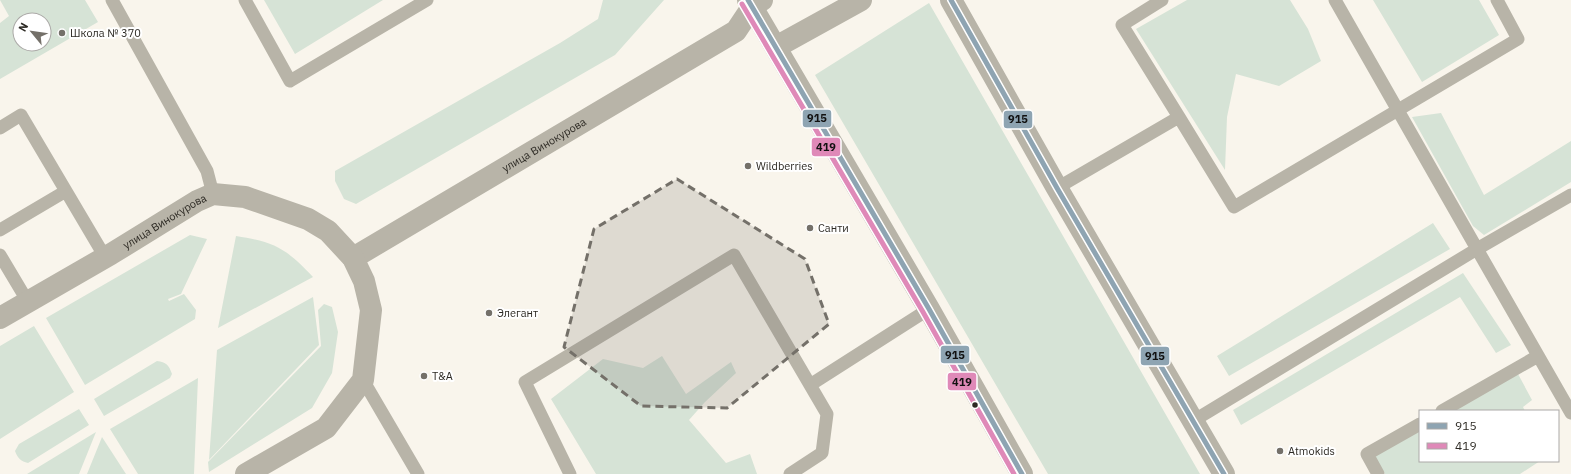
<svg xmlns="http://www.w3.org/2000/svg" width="1571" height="474" viewBox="0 0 1571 474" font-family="'IBM Plex Sans',sans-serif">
	<rect width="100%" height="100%" fill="#f9f5ec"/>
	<!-- green -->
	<path fill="#d6e3d6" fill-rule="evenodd" d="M0,0H85L98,22L0,79V23L9,16ZM20,20H44V44H20Z
		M264,0H383L295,54Z
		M603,0H664L615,55L356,204L344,199L335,181V171L560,43L598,19Z
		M1187,0H1290L1308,29L1321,61L1279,86L1236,74L1227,117L1225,170L1136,29Z
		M1373,0H1479L1499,35L1422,82Z
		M929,3L1200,474H1048L815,75Z
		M1441,113L1484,195L1571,141V182L1484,235L1473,226L1412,117Z
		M1433,223L1450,249L1229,376L1217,356Z
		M190,235L207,239L181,294L168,299L169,301L184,294L196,310L195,319L85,385L46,318Z
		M236,236C274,242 286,248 313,277L218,328Z
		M1463,273L1511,345L1496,353L1460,297L1241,425L1233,410Z
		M313,297L319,345L209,460L217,350Z
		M324,304L332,307L338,332L332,373L312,408L209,472L208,462L321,346L318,310Z
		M34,326L74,392L0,439V346Z
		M662,356L686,394L731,362L736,373L705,402L689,420L726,463L750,454L757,474H596L551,399L603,359L643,368Z
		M157,361C166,362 169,365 172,374L170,378L104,416L94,399Z
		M1518,374L1532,400L1523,407L1525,411H1453Z
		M198,378L194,474H138L110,429Z
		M79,409L89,425L28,463C21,461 18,459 15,451L19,444Z
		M1420,430V461H1540L1520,474H1385L1374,456Z
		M96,432L79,474H27Z
		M102,437L126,474H87Z"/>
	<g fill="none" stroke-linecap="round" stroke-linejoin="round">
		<!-- service -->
		<path stroke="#b8b4a8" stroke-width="13" d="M112,0L207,171L213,194
			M245,0L290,81L427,0
			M1162,0L1122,25L1179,117
			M0,128L21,115L105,257
			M1057,188L1179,117L1234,207L1518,39L1497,0
			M1571,195L1477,249L1571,413
			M0,230L66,191
			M0,255L28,302
			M363,380L418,474
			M810,385L929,309
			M1442,411L1538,356
			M1193,421L1477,249L1335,0
			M570,474L525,382L734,255L827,414L822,453L790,474
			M1378,474L1367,454L1420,424"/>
		<!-- tertiary -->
		<g stroke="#b8b4a8" stroke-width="22">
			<path d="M748,0L929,309L1022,474"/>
			<path d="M951,0L1057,188L1224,474"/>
			<path d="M776,47L861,0"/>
			<path id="s1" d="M353,258L736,31L752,7L762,0"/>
			<path id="s2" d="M0,318L111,254L197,201L213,194L245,197L308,219L328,231L353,258L364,281L371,310L363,380L326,428L246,474"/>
		</g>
		<defs>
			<path id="bus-1" d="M748,0L929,309L1022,474
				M951,0L1057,188L1224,474"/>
			<path id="bus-2" d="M742,4L923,312L1014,474"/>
		</defs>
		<!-- bus-1 casing -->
		<use href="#bus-1" stroke="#fff" stroke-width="8"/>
		<!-- bus-2 casing -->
		<use href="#bus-2" stroke="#fff" stroke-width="8"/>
		<!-- bus-1 -->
		<use href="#bus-1" stroke="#8ea4b2" stroke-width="5"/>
		<!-- bus-2 -->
		<use href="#bus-2" stroke="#df89b8" stroke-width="5"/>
	</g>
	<!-- marked area -->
	<path fill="#747069" fill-opacity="0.2" stroke="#747069" stroke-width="3" stroke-dasharray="8 5" stroke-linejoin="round" d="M677,179L805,259L829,324L727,408L641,406L564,347L594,229Z"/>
	<!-- markers -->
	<g fill="#747069" stroke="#fff" stroke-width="1.5">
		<circle cx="62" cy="33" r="4"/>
		<circle cx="748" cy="166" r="4"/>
		<circle cx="810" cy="228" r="4"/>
		<circle cx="489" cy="313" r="4"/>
		<circle cx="424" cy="376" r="4"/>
		<circle cx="1280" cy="451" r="4"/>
	</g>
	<circle fill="#2c2923" stroke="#fff" stroke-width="1.5" cx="975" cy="405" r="3.5"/>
	<g text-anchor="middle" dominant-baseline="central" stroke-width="4" stroke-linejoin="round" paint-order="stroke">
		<!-- poi labels -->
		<g font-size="11" fill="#2c2923" stroke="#fff" text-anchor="start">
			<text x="70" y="33">Школа № 370</text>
			<text x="756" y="166">Wildberries</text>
			<text x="818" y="228">Санти</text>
			<text x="497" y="313">Элегант</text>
			<text x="432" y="376">T&amp;A</text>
			<text x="1288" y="451">Atmokids</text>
		</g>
		<!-- street labels -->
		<g font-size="11" fill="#2c2923" stroke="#fff">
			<text stroke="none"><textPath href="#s1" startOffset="222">улица Винокурова</textPath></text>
			<text stroke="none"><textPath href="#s2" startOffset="191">улица Винокурова</textPath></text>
		</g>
	</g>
	<g stroke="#fff" stroke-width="1.5">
		<rect x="802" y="109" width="30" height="19" rx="4" fill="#8ea4b2"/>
		<rect x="1003" y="110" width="30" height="19" rx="4" fill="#8ea4b2"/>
		<rect x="811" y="137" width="30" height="20" rx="4" fill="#df89b8"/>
		<rect x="940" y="345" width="30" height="19" rx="4" fill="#8ea4b2"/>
		<rect x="1140" y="346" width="30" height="20" rx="4" fill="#8ea4b2"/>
		<rect x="947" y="372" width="30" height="19" rx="4" fill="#df89b8"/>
	</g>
	<g font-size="11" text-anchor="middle" font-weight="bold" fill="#111">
		<text x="817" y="122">915</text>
		<text x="1018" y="123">915</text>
		<text x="826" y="151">419</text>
		<text x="955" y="359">915</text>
		<text x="1155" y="360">915</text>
		<text x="962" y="386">419</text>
	</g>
	<!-- legend -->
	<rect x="1419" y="410" width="140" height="52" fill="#ffffff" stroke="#aba9a7"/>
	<rect x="1427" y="423" width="20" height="6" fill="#8ea4b2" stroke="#aba9a7"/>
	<text x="1455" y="430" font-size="12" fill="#2c2923">915</text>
	<rect x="1427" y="443" width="20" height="6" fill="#df89b8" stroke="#aba9a7"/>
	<text x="1455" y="450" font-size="12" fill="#2c2923">419</text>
	<!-- north arrow -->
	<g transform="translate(32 32) rotate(299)"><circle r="19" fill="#ffffff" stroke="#aba9a7"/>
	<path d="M0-3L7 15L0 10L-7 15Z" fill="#747069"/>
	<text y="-6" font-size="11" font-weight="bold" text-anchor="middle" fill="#2c2923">N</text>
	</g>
</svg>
